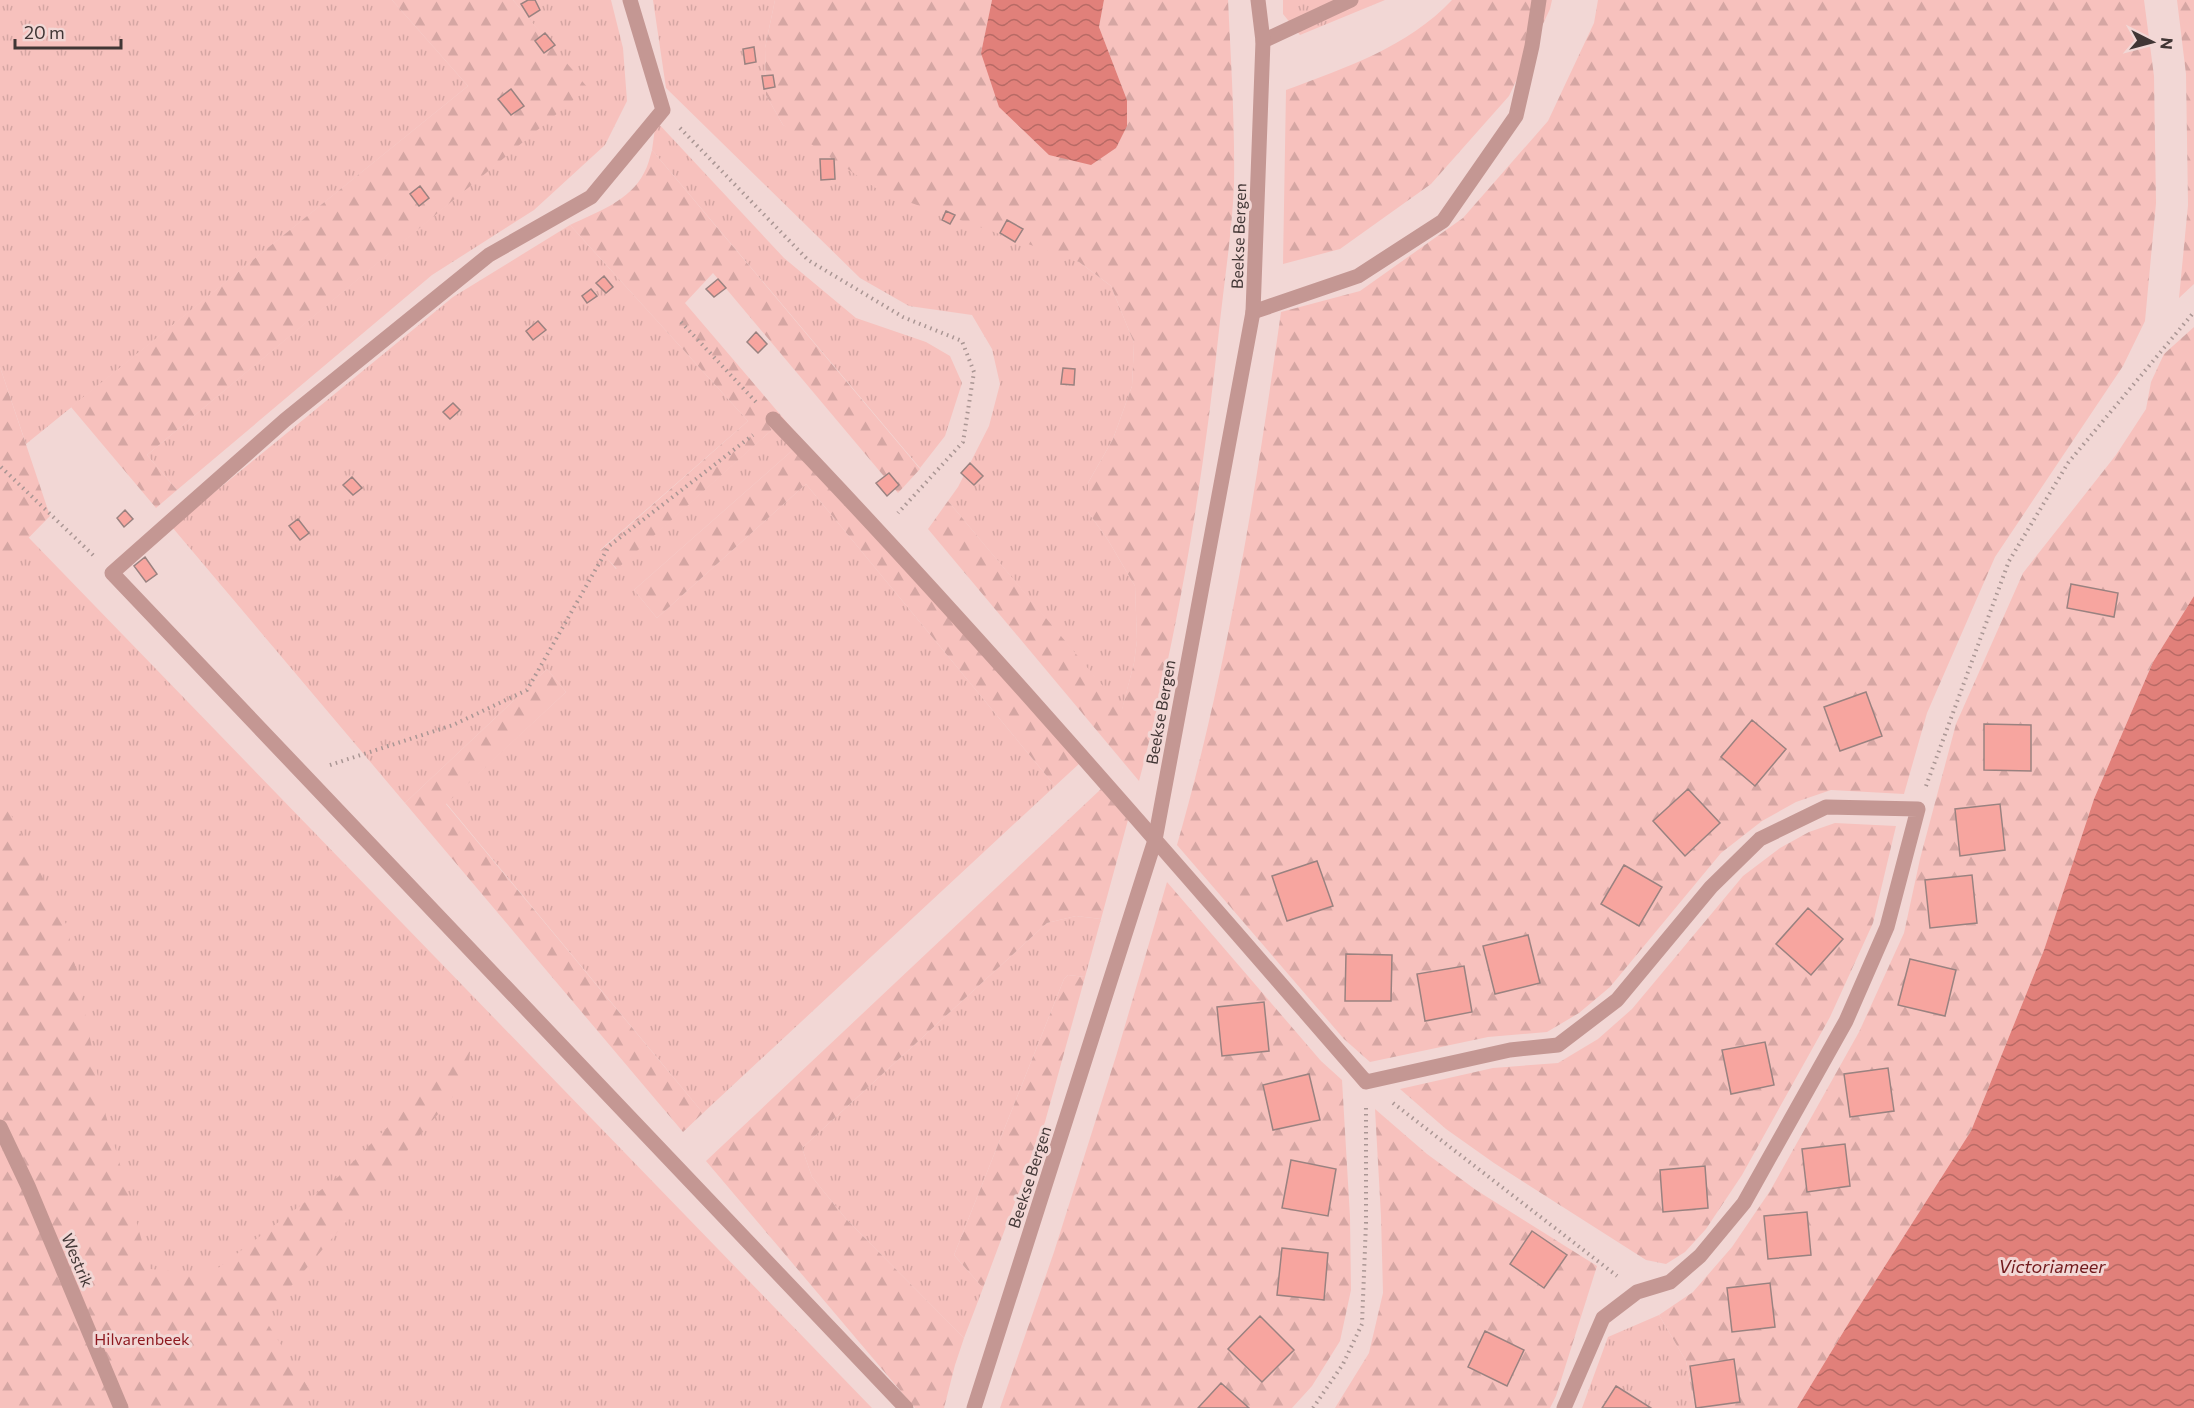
<svg xmlns="http://www.w3.org/2000/svg" width="2194" height="1408" viewBox="0 0 2194 1408" font-family="Commissioner,sans-serif">
	<defs>
		<pattern id="grass-tufts" width="24" height="20" patternUnits="userSpaceOnUse" patternTransform="scale(1.5)"><rect width="24" height="20" fill="#f7c1bd"/><path d="M3 7l-1-3M5 7V3M7 7l1-3M15 17l-1-3M17 17v-4M19 17l1-3" fill="none" stroke="#d5a6a3"/></pattern>
		<pattern id="forest-firs" width="22" height="20" patternUnits="userSpaceOnUse" patternTransform="scale(1.5)"><rect width="22" height="20" fill="#f7c1bd"/><path d="M5 1l3.5 6h-7zM16 11l3.5 6h-7z" fill="#d5a6a3"/></pattern>
		<pattern id="water-waves" width="16" height="10" patternUnits="userSpaceOnUse" patternTransform="scale(1.5)"><rect width="16" height="10" fill="#e1807a"/><path d="M0 5q4-4 8 0t8 0" fill="none" stroke="#b86a65"/></pattern>
	</defs>
	<rect width="100%" height="100%" fill="#f2d7d5"/>
	<!-- grass -->
	<path fill="url(#grass-tufts)" d="M0,0H392L468,86L26,444L0,367Z
		M513,0H611L623,48L627,101L605,145L534,210L432,275L177,490L147,455L587,88Z
		M653,0H775L765,48L766,95L783,125L1079,262L1111,286L1134,343L1132,386L1113,439L1088,483V512L1108,540L1135,586L1137,640L1134,663L1122,710L948,501L958,487L989,426L1000,384L992,349L972,315L909,306L860,278L666,88Z
		M1283,0H1385L1300,35L1283,14Z
		M656,121L784,258L856,318L926,342L950,356L962,383L945,436L920,468L652,150Z
		M570,225L748,421L600,550L616,569L784,419L803,441L634,590L657,618L806,484L1055,786L703,1113L446,803L566,692L547,669L405,803L172,527L453,297Z
		M0,508L872,1408H141L0,1091Z
		M1076,916L1101,919L1085,977L1068,975L1064,979L954,1255L983,1288L964,1338L847,1220L812,1177L802,1148L1047,923Z
		M1659,1315L1686,1361L1695,1408H1582L1608,1337Z"/>
	<!-- forest -->
	<path fill="url(#forest-firs)" d="M392,0H513L588,88L147,455L177,490L156,508L71,407L468,86Z
		M775,0H992L981,53L1127,100L1099,27L1104,0H1228C1231,62 1235,124 1234,186C1232,231 1225,276 1220,321C1204,476 1179,631 1139,781L928,529L948,501L1122,709L1134,663L1137,640L1135,586L1108,540L1088,512V483L1113,439L1132,386L1134,343L1111,286L1079,262L883,193L783,125L766,95L765,48Z
		M1452,0H1552L1550,9L1509,96L1431,184L1340,249L1283,264L1286,90C1345,68 1408,47 1452,0Z
		M1598,0H2144L2154,76L2156,203L2145,321L2123,366L1995,557L1927,713L1904,794L1831,790L1796,802L1762,821L1721,853L1610,987L1579,1013L1547,1032L1488,1037L1370,1062L1344,1039L1177,845C1227,671 1256,491 1281,312L1360,291L1463,218L1548,121L1594,23Z
		M2177,0H2194V284L2179,298L2188,205L2186,74Z
		M652,150L920,469L898,493L713,273L685,303L784,419L617,569L600,551L748,421L570,225C597,212 630,201 644,173C648,166 650,157 652,150Z
		M2194,327V596L2153,662L2094,799L2044,950L1971,1131L1853,1316L1797,1408H1695L1686,1361L1659,1315L1693,1292L1732,1247L1770,1191L1859,1032L1904,933L1920,859L1956,724L2023,573L2116,455L2146,409L2151,382L2164,354Z
		M0,367L50,516L0,567Z
		M803,441L1080,763L1055,786L806,484L657,618L634,590Z
		M547,669L566,692L446,804L703,1113L683,1132L405,803Z
		M1101,789L1128,820L1101,919L1076,916L1047,923L802,1148L812,1177L847,1220L964,1338L955,1365L944,1408H915L706,1161Z
		M0,793L67,926L106,1116L150,1269L209,1275L338,1177L471,1043L467,1080L264,1318L315,1398L294,1408H0Z
		M1835,823L1896,826L1873,923L1830,1017L1742,1175L1706,1229L1685,1252L1666,1264L1646,1260L1494,1163L1446,1129L1400,1089L1493,1068L1558,1063L1598,1039L1632,1009L1743,876L1780,848L1809,832Z
		M1167,882L1321,1061L1342,1080L1350,1217L1351,1290L1340,1341L1312,1386L1292,1408H1000L1054,1252L1117,1053Z
		M1068,975L1085,977L1045,1122L983,1288L954,1255L1064,979Z
		M1375,1109L1427,1154L1476,1190L1597,1266L1556,1396L1550,1408H1335L1369,1353L1383,1293L1381,1216Z"/>
	<!-- water -->
	<path fill="url(#water-waves)" d="M992,0H1104L1099,27L1127,100V126L1116,148L1091,165L1049,155L999,107L981,53Z
		M2194,596V1408H1797L1853,1316L1971,1131L2044,950L2094,799L2153,662Z"/>
	<!-- building -->
	<path fill="#f7a59f" stroke="#9a8280" stroke-width="1.5" d="M528,0H535L540,10L529,17L521,4Z
		M545,33L555,45L544,53L535,41Z
		M754,47L756,62L745,64L743,49Z
		M773,75L775,87L764,89L762,76Z
		M511,89L524,106L511,115L498,99Z
		M820,159H834L835,179L821,180Z
		M420,186L429,198L419,206L410,194Z
		M946,211L955,215L950,224L942,220Z
		M1007,220L1023,229L1015,242L1000,233Z
		M604,276L613,287L606,293L596,283Z
		M718,279L726,288L714,297L706,289Z
		M591,289L597,296L587,303L582,296Z
		M538,321L546,330L533,340L526,331Z
		M756,332L767,344L758,353L747,342Z
		M1063,368L1075,369L1074,385L1061,384Z
		M453,403L460,410L450,419L443,412Z
		M970,463L983,476L974,485L961,473Z
		M889,473L899,485L887,496L876,483Z
		M352,477L362,488L353,495L343,485Z
		M125,510L133,519L124,527L117,518Z
		M298,519L309,533L300,540L289,526Z
		M145,557L157,574L146,582L134,566Z
		M2071,584L2118,593L2114,617L2067,608Z
		M1866,692L1882,736L1840,751L1824,707Z
		M1752,720L1786,749L1755,786L1721,757Z
		M1984,724L2031,725V771L1984,770Z
		M1688,789L1720,823L1685,856L1653,821Z
		M2000,804L2005,850L1960,856L1955,809Z
		M1317,861L1333,906L1287,921L1272,876Z
		M1624,865L1662,887L1639,926L1601,904Z
		M1972,875L1977,923L1930,928L1925,880Z
		M1808,908L1843,939L1811,975L1776,944Z
		M1528,935L1540,983L1495,994L1483,946Z
		M1346,954L1392,955L1391,1001H1345Z
		M1910,959L1956,970L1945,1016L1898,1005Z
		M1464,966L1472,1012L1425,1021L1417,974Z
		M1264,1002L1269,1051L1222,1056L1217,1007Z
		M1765,1042L1774,1085L1731,1094L1722,1050Z
		M1888,1068L1894,1111L1850,1117L1844,1074Z
		M1309,1074L1320,1120L1273,1130L1263,1085Z
		M1845,1144L1850,1186L1807,1192L1802,1149Z
		M1291,1160L1336,1169L1328,1216L1282,1208Z
		M1705,1166L1708,1208L1663,1212L1660,1170Z
		M1807,1212L1811,1255L1768,1259L1764,1216Z
		M1532,1231L1567,1255L1544,1288L1510,1264Z
		M1282,1248L1328,1253L1324,1300L1277,1295Z
		M1770,1283L1775,1327L1732,1332L1727,1288Z
		M1260,1316L1294,1350L1262,1382L1228,1349Z
		M1485,1331L1524,1350L1507,1386L1468,1367Z
		M1734,1359L1740,1402L1696,1408L1690,1366Z
		M1221,1383L1249,1408H1198Z
		M1616,1386L1651,1408H1602Z"/>
	<g fill="none" stroke-linecap="round" stroke-linejoin="round">
		<!-- path -->
		<path stroke="#aa9694" stroke-width="4" stroke-dasharray="1.5 4.5" stroke-linecap="butt" d="M680,128L808,260L903,317L962,341L974,372L963,442L898,513
			M681,322L756,402
			M1,467L94,556
			M330,765L453,725L527,690L609,546L753,435
			M1926,786L2009,561L2068,463L2194,312
			M1393,1103L1617,1276
			M1313,1408L1343,1364L1362,1324L1366,1223V1107"/>
		<!-- lane -->
		<path stroke="#c49793" stroke-width="15" d="M630,0L663,110L591,197L489,255L285,420L112,573L906,1408
			M1263,41L1351,0
			M1253,312L1358,276L1443,221L1516,116L1532,46L1539,0
			M773,419C978,633 1172,859 1366,1082L1510,1050L1558,1045L1617,1000L1711,887L1760,839L1826,807L1918,809L1887,927L1846,1021L1744,1203L1700,1256L1670,1282L1637,1292L1603,1318L1564,1408"/>
		<!-- street -->
		<path stroke="#c49793" stroke-width="15" d="M0,1127L28,1186L121,1408
			M974,1408L1155,840L1253,312L1263,41L1258,0"/>
	</g>
	<g text-anchor="middle" dominant-baseline="central" stroke-width="6" stroke-linejoin="round" paint-order="stroke">
		<!-- street labels -->
		<g font-size="16" fill="#413635" stroke="#f2d7d5">
			<text transform="translate(1238 236) rotate(-88)">Beekse Bergen</text>
			<text transform="translate(1160 712) rotate(-80)">Beekse Bergen</text>
			<text transform="translate(1029 1177) rotate(-72)">Beekse Bergen</text>
			<text transform="translate(78 1260) rotate(67)">Westrik</text>
		</g>
		<!-- park labels -->
		<g font-size="16" fill="#8d181f" stroke="#f2d7d5">
			<text x="142" y="1338">Hilvarenbeek</text>
		</g>
		<!-- water labels -->
		<g font-size="18" font-style="italic" fill="#721a1d" stroke="#f2d7d5">
			<text x="2052" y="1266">Victoriameer</text>
		</g>
	</g>
	<!-- north arrow -->
	<g transform="translate(2152 42) rotate(96)" stroke="#f2d7d5" stroke-width="4.5" paint-order="stroke">
	<path d="M0-4.5L10 22L0 15L-10 22Z" fill="#413635"/>
	<text y="-9" font-size="16" font-weight="bold" text-anchor="middle" fill="#413635">N</text>
	</g>
	<!-- scale -->
	<path d="M15 39v9h106v-9" fill="none" stroke="#413635" stroke-width="3"/>
	<text x="24" y="39" font-size="18" fill="#413635" stroke="#f2d7d5" stroke-width="4.5" paint-order="stroke">20 m</text>
</svg>
